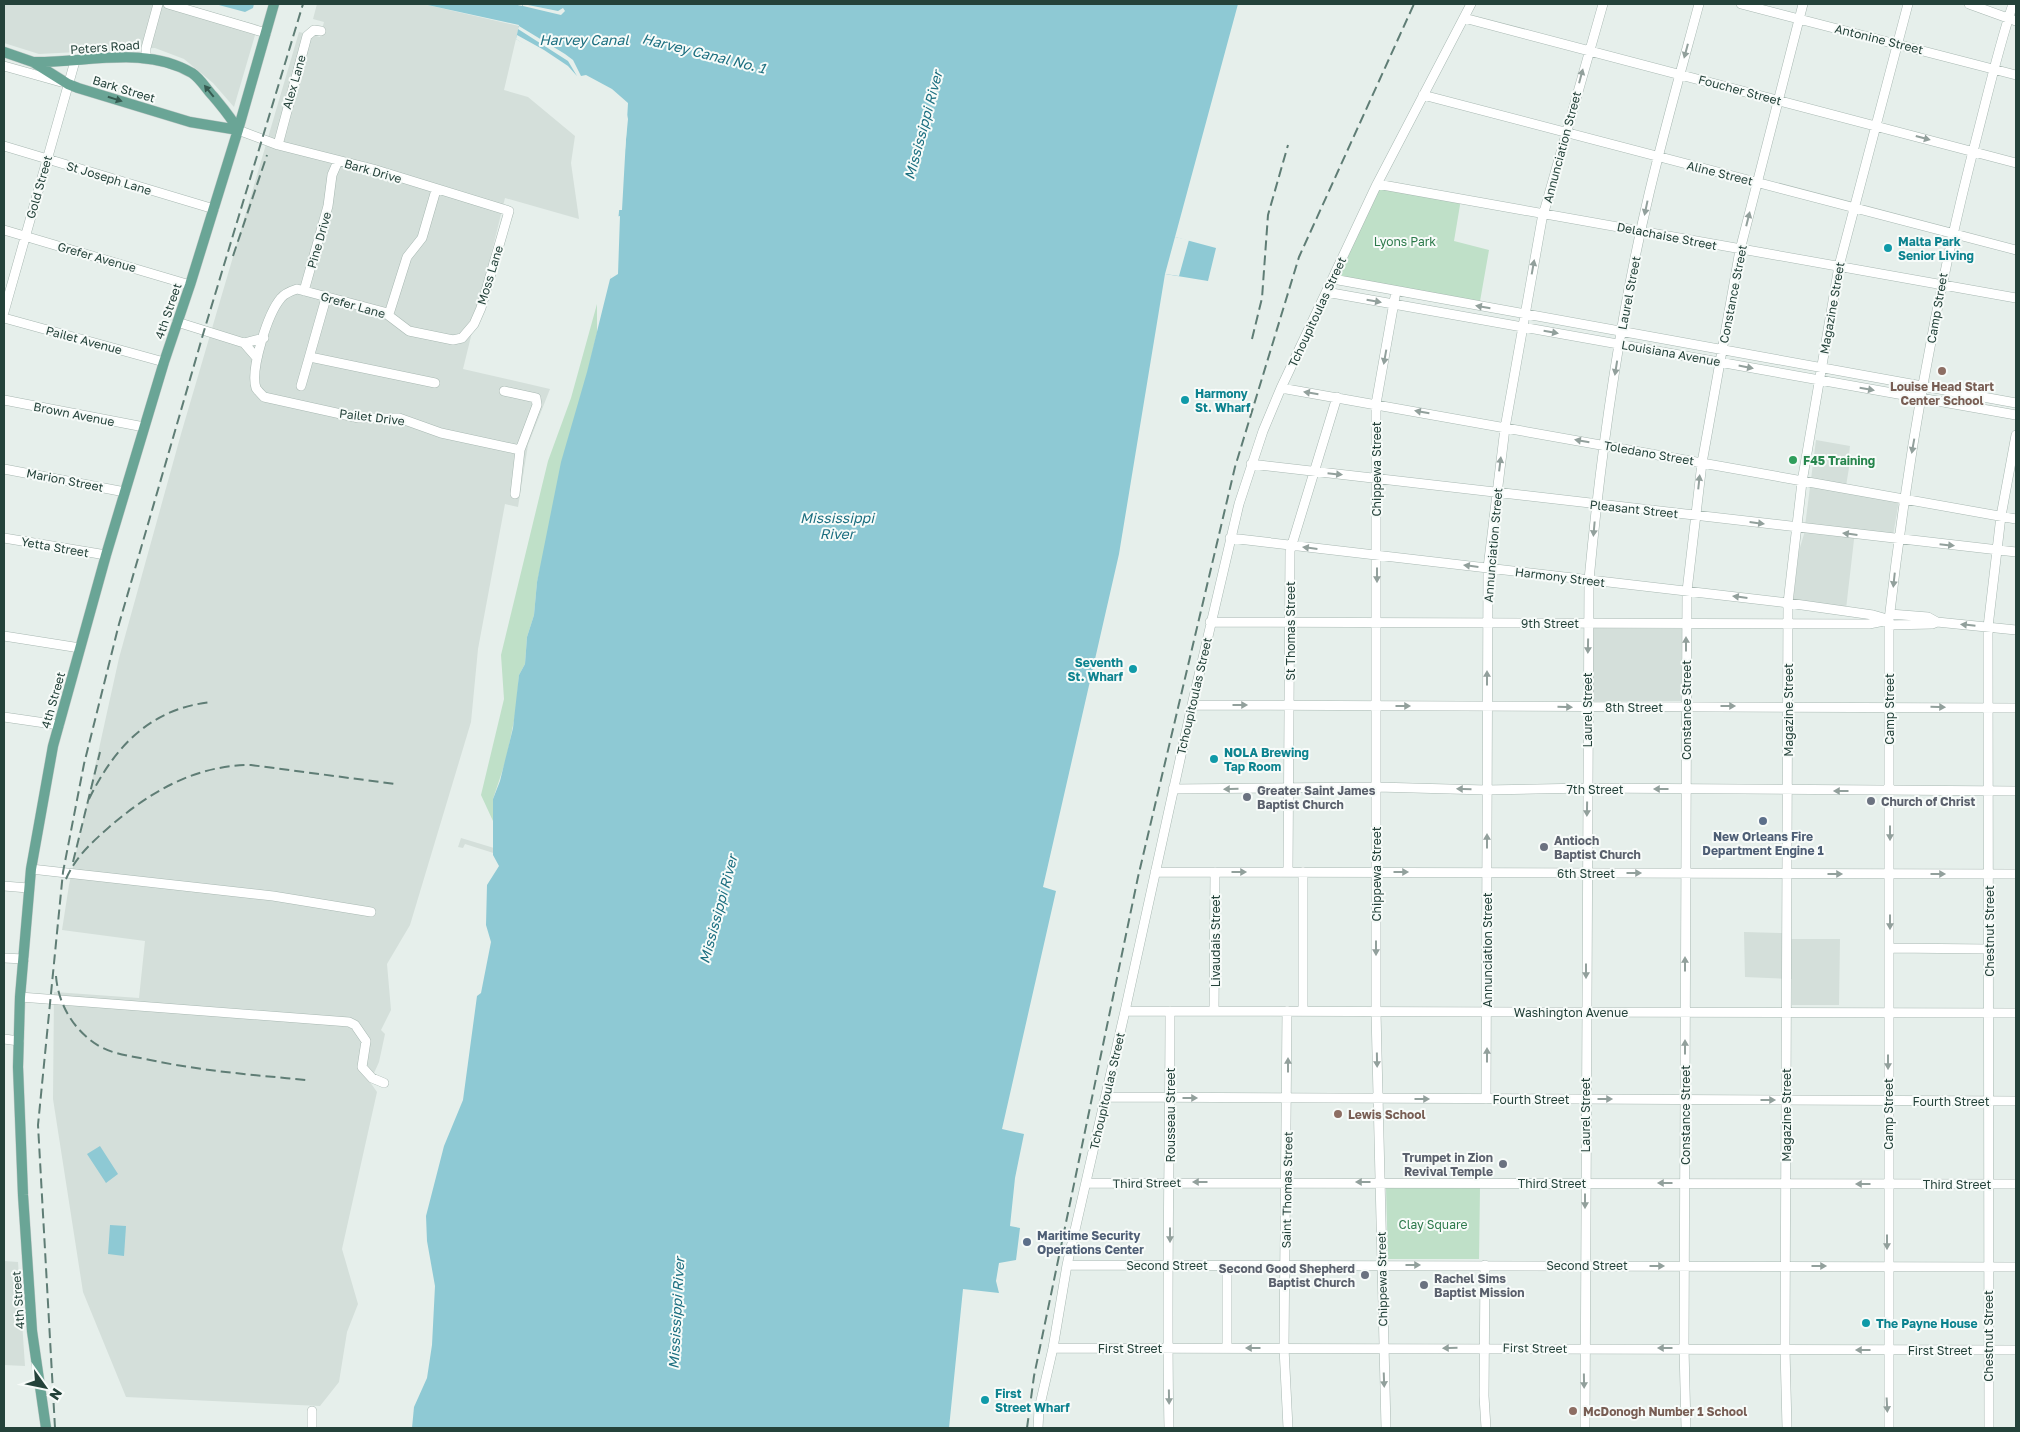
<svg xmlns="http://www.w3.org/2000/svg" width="2020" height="1432" viewBox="0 0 2020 1432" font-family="'Golos Text',sans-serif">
	<rect width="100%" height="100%" fill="#e6efeb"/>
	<!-- built -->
	<path fill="#d4dfda" d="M4,4H182L258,25L234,107L213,83L184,59L155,48L39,54L4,43Z
		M317,4H423L519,26L504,90L528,97L575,136L571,163L579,219L505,198L463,369L550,389L528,445L518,507L505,504L478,649L471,722L410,925L387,964L391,1010L381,1030L385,1034L379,1062L370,1082L377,1092L342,1249L358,1304L347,1332L339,1382L320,1406L126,1397L83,1292L53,1099L54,992L139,998L145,941L62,930L69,885L119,658L181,434L299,32L320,37L324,22L313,19Z
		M1816,440L1850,446L1849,455L1851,456L1845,492L1899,500L1893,536L1855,531L1846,609L1793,602L1799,551L1804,534Z
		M1593,628L1682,629L1681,701L1592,702Z
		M461,838L504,851L512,859L465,844L463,848L458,847Z
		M1744,932L1782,933V939H1840L1839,1005H1792V979L1745,977Z
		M4,1261L18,1262L25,1366L4,1365Z"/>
	<!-- green -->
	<path fill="#bfe0c8" d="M1377,184L1461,199L1454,241L1489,250L1479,307L1333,279Z
		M597,304V333L537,582L534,615L527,637L525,664L519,675L516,711L506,760L493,799V821L481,795L504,699L501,655L548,461L571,398Z
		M1386,1188H1480L1479,1259H1388Z"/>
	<!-- water -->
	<path fill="#8ec9d4" d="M215,4H254L253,8L245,12Z
		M423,4H513L522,6L523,4H1238L1175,237L1216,248L1208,281L1165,274L1119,554L1043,887L1056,891L1002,1129L1024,1134L1015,1178L1010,1226L1020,1228L1016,1260L999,1263L996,1281L999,1293L963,1289L949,1428H412L414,1407L427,1378L432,1345L435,1286L427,1241L426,1216L444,1146L463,1100L477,996L481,993L491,942L486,925L487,885L499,866L493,855V799L500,781L513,728L519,675L525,664L527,637L534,615L537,582L561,462L587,372L614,263L628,119L624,102L581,76L574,77L565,69L516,39L519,25Z
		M100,1146L118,1174L106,1183L87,1154Z
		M110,1225L126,1226L124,1256L108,1254Z"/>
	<!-- pier -->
	<path fill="#e6efeb" d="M523,4L558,11L563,8L565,11L561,15L523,6Z
		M519,26L565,54L573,60L581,76L586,75L612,89L628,103L622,210H616L618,162L625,119L622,103L581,78L574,80L516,39L517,35L544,50L568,66L577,76L568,61L518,29Z
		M620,216L618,274L610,279L615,217Z
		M1175,237L1189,240L1179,276L1165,274Z"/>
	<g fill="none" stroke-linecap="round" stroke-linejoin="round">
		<defs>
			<path id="minor" d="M168,4L266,33
				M1741,4L2016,75
				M1969,4L2016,21
				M1464,18L2016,163
				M146,57V48L158,4
				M4,66L61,82
				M1423,95L2016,250
				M238,130L278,145L373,169L509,211L481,308L474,324L462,338L453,340L409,331L384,312L297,289C291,291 285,293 281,298C268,313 250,369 256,388C258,391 261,394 264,397L359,418H399L441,433L520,450
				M278,145L307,36L314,30L321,31
				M4,146L214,209
				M1377,184L2016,298
				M4,230L190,285
				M1333,279L2016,403
				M304,291L328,206L332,175L338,161
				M1326,292L2016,415
				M4,312L75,61
				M389,314L407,257L422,238L436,190
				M4,318L164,362
				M177,322L244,343
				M310,357L435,383
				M257,358L244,343L264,338
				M301,386L326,298
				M1281,388L2016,519
				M504,391L536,398L537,405L520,450L515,494
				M4,400L144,427
				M1251,464L2016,552
				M4,469L125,492
				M4,538L106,555
				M1230,538L1788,603L1873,615L1887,619
				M1890,614L1928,617L1937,622
				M1210,622L1869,624L1889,620
				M1889,625L1932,624L1937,622L2016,630
				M4,636L80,648
				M1192,705L2016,708
				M4,717L59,725
				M1173,789L1377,787L1486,790L1587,788L2016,791
				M31,869L273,896L371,912
				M1155,872L2016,874
				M1288,872L1290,551L1337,397
				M4,886L28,888
				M1890,948L1989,949
				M4,958L24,959
				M20,997L349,1022L355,1025L366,1041L362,1067L372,1078L384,1083
				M1125,1011L2016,1013
				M1214,1011L1215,872
				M1287,1011L1284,1348L1288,1428
				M1303,1011V872
				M4,1039L19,1041
				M1106,1097L2016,1101
				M1486,1099L1488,568L1505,428L1542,219L1603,4
				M1087,1183L2016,1184
				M1067,1265L2016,1267
				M1485,1265L1484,1396L1486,1428
				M1227,1266V1348
				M1053,1348L2016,1350
				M312,1428V1411
				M1038,1428L1039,1409L1053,1348L1067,1265L1125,1011L1192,705L1239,504L1263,431L1281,388L1377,184L1471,4
				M1169,1428C1166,1289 1170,1150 1170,1011
				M1386,1428L1376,1012V404L1396,291
				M1585,1428L1589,580C1601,451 1619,321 1649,194C1664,131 1682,67 1699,4
				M1686,1428L1684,1348L1687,591L1702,463L1740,250L1803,4
				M1787,1428L1785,1349L1788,603L1802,482L1839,266L1908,4
				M1889,1428V620C1908,455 1936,292 1978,132C1989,89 1999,46 2013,4
				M1989,1428L1988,627L2001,516L2016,435"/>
			<path id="major" d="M4,52L33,62L68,84L78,88L190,122L238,130C231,117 222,107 213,96C206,89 201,79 192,73C145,45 86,63 33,62
				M46,1428L32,1331L23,1195L18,1067L20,997L31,869L53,746L106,555L164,362L190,285L238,130L274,4"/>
		</defs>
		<!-- minor casing -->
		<use href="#minor" stroke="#a8b8b2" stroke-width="10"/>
		<!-- major casing -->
		<use href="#major" stroke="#c2cac8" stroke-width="11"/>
		<!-- minor -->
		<use href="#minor" stroke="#fff" stroke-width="9"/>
		<!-- major -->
		<use href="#major" stroke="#6aa596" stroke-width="10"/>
		<!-- rail -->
		<path stroke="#5f7d75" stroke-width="2" stroke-dasharray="10 5" stroke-linecap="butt" d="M233,256L267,155
			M1252,339L1262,298L1268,215L1288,145
			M89,799C115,746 151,708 212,702
			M73,862L100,752
			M66,879C75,858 90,844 107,829C148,793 194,765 251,765L395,784
			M56,976C58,1004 74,1031 99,1046C115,1055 132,1056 150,1060C202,1071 254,1075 306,1080
			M55,1428L38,1125L63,872L84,764L119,624L204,331L303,4
			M1027,1428L1034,1376L1138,877L1235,467L1299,257L1414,4"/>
	</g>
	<!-- one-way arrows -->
	<defs><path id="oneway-solid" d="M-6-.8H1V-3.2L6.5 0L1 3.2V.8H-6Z" transform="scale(1.25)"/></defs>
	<g fill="#92a09c">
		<use href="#oneway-solid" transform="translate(1686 51) rotate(105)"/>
		<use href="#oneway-solid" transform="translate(1581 76) rotate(-75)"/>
		<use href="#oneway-solid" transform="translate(1923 138) rotate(15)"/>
		<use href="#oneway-solid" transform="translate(1646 208) rotate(102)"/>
		<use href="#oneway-solid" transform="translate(1748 219) rotate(-76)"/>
		<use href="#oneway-solid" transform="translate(1533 267) rotate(-80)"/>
		<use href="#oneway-solid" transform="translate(1374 301) rotate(10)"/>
		<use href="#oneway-solid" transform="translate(1483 307) rotate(-170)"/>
		<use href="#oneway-solid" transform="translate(1551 332) rotate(10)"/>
		<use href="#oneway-solid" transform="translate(1385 357) rotate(100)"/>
		<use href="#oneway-solid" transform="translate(1746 367) rotate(11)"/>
		<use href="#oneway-solid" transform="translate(1616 368) rotate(99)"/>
		<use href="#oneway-solid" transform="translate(1867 389) rotate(10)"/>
		<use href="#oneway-solid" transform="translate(1311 393) rotate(-171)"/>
		<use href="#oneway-solid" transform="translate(1422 412) rotate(-170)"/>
		<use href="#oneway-solid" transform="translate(1582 441) rotate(-170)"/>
		<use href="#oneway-solid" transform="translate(1913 446) rotate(100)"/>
		<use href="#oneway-solid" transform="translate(1500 464) rotate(-83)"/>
		<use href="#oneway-solid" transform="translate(1335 474) rotate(6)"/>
		<use href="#oneway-solid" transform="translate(1699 482) rotate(-84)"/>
		<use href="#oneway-solid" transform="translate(1757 523) rotate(7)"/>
		<use href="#oneway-solid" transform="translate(1594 529) rotate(95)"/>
		<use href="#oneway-solid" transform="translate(1850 534) rotate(-173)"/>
		<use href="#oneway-solid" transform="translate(1947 545) rotate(6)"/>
		<use href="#oneway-solid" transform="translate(1310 548) rotate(-173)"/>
		<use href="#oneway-solid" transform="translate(1471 566) rotate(-173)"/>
		<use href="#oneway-solid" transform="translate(1377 575) rotate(90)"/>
		<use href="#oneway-solid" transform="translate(1894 580) rotate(96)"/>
		<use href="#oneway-solid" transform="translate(1740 597) rotate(-173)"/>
		<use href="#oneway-solid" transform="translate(1968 625) rotate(-174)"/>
		<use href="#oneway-solid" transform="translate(1686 644) rotate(-90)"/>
		<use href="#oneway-solid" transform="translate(1588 646) rotate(91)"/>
		<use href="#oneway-solid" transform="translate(1487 678) rotate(-90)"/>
		<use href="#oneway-solid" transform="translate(1240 705)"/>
		<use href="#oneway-solid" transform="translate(1403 706)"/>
		<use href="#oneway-solid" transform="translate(1728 706)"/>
		<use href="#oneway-solid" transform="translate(1565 707) rotate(1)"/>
		<use href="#oneway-solid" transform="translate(1938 707) rotate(1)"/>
		<use href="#oneway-solid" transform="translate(1231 789) rotate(179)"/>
		<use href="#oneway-solid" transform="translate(1464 789) rotate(-179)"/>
		<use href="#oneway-solid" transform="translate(1661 789) rotate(-180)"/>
		<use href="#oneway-solid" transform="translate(1841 791) rotate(-180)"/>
		<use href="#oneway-solid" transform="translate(1587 809) rotate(91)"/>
		<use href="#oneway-solid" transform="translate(1890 833) rotate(90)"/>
		<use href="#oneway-solid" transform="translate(1487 841) rotate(-90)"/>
		<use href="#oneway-solid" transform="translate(1239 872)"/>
		<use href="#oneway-solid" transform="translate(1401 872)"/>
		<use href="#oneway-solid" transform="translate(1634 873)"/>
		<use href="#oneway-solid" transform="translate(1835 874)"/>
		<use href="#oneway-solid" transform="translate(1938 874)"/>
		<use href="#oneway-solid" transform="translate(1890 922) rotate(90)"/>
		<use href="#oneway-solid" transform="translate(1376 948) rotate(90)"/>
		<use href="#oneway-solid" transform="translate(1685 964) rotate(-90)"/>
		<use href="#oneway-solid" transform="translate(1586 971) rotate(90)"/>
		<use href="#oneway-solid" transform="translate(1685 1047) rotate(-90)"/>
		<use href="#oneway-solid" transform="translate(1487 1055) rotate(-90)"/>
		<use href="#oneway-solid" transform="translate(1377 1060) rotate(89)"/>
		<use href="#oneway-solid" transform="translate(1888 1062) rotate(90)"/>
		<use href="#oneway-solid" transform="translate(1288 1065) rotate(-90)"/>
		<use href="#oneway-solid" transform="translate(1190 1098)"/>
		<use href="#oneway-solid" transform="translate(1422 1099)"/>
		<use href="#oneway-solid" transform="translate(1605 1099)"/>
		<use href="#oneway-solid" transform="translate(1768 1100)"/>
		<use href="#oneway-solid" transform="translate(1200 1182) rotate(180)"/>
		<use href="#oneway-solid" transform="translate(1363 1182) rotate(-180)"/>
		<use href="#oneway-solid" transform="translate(1665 1183) rotate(-180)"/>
		<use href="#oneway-solid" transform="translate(1863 1184) rotate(-180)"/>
		<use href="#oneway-solid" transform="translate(1585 1201) rotate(90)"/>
		<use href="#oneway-solid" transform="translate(1170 1235) rotate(90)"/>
		<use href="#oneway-solid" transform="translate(1887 1242) rotate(90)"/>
		<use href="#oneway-solid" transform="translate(1413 1265)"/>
		<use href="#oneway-solid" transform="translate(1657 1266)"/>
		<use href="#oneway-solid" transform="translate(1819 1266)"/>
		<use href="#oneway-solid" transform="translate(1253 1348) rotate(-180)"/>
		<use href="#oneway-solid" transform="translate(1450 1348) rotate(179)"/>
		<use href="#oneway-solid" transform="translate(1665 1348) rotate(180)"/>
		<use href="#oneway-solid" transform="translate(1863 1350) rotate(-180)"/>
		<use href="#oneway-solid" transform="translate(1384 1380) rotate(88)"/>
		<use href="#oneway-solid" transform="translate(1584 1381) rotate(89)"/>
		<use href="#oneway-solid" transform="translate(1169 1397) rotate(89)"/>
		<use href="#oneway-solid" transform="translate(1887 1405) rotate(87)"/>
	</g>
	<g fill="#365b51">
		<use href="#oneway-solid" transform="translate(209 91) rotate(-129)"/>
		<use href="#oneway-solid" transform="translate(115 99) rotate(17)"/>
	</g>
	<!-- markers -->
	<g fill="#0f9aa8" stroke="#f7fbf9" stroke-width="2">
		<circle cx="1888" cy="248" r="5"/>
		<circle cx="1185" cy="400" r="5"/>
		<circle cx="1133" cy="669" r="5"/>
		<circle cx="1214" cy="759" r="5"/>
		<circle cx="1866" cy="1323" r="5"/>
		<circle cx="985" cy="1400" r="5"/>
	</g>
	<g fill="#8d6e63" stroke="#f7fbf9" stroke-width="2">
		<circle cx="1942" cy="371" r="5"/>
		<circle cx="1338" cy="1114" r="5"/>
		<circle cx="1573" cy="1411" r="5"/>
	</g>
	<circle fill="#2e9e5b" stroke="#f7fbf9" stroke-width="2" cx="1793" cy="460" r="5"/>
	<g fill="#6b7280" stroke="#f7fbf9" stroke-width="2">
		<circle cx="1247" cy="797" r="5"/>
		<circle cx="1871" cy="801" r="5"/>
		<circle cx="1544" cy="847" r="5"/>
		<circle cx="1503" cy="1164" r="5"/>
		<circle cx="1365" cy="1275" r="5"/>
		<circle cx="1424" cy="1285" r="5"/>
	</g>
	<g fill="#5c6f8a" stroke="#f7fbf9" stroke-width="2">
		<circle cx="1763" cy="821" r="5"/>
		<circle cx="1027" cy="1242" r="5"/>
	</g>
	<g text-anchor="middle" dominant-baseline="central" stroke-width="4" stroke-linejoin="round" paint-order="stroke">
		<!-- street labels -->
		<g font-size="12" fill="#24423a" stroke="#f7fbf9">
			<text transform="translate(1879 39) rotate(14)">Antonine Street</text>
			<text transform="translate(105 47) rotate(-4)">Peters Road</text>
			<text transform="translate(294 82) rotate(-74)">Alex Lane</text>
			<text transform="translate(124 89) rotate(17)">Bark Street</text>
			<text transform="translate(1740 90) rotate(15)">Foucher Street</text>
			<text transform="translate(1562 147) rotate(-75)">Annunciation Street</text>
			<text transform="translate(373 171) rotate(16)">Bark Drive</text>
			<text transform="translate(1720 173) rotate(14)">Aline Street</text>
			<text transform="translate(109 178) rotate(17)">St Joseph Lane</text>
			<text transform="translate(39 187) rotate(-74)">Gold Street</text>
			<text transform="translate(1667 236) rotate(11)">Delachaise Street</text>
			<text transform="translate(319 240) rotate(-74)">Pine Drive</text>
			<text transform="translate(97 257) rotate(16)">Grefer Avenue</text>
			<text transform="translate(490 275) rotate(-73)">Moss Lane</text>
			<text transform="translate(1629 293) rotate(-79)">Laurel Street</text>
			<text transform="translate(1733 294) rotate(-79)">Constance Street</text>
			<text transform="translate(353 305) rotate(16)">Grefer Lane</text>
			<text transform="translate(1832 308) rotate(-80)">Magazine Street</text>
			<text transform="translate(1937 308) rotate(-80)">Camp Street</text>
			<text transform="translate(168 311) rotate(-71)">4th Street</text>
			<text transform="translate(1317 312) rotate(-65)">Tchoupitoulas Street</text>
			<text transform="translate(84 340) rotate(15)">Pailet Avenue</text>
			<text transform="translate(1671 353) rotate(10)">Louisiana Avenue</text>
			<text transform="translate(74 414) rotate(11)">Brown Avenue</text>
			<text transform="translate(372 417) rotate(7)">Pailet Drive</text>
			<text transform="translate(1649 453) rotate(10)">Toledano Street</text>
			<text transform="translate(1376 469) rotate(-90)">Chippewa Street</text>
			<text transform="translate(65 480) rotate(11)">Marion Street</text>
			<text transform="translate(1634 509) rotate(6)">Pleasant Street</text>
			<text transform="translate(1493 545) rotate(-85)">Annunciation Street</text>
			<text transform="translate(55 547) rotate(10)">Yetta Street</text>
			<text transform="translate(1560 577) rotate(7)">Harmony Street</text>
			<text x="1550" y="623">9th Street</text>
			<text transform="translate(1290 631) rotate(-90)">St Thomas Street</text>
			<text transform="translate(1194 696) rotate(-77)">Tchoupitoulas Street</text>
			<text transform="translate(53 700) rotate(-74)">4th Street</text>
			<text x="1634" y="707">8th Street</text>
			<text transform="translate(1889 709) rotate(-90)">Camp Street</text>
			<text transform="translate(1587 710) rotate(-90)">Laurel Street</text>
			<text transform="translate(1686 710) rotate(-90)">Constance Street</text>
			<text transform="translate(1788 710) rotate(-90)">Magazine Street</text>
			<text x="1595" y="789">7th Street</text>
			<text x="1586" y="873">6th Street</text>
			<text transform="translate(1376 874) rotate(-90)">Chippewa Street</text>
			<text transform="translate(1989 931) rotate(-90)">Chestnut Street</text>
			<text transform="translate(1215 941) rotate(-90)">Livaudais Street</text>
			<text transform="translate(1487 950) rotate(-90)">Annunciation Street</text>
			<text x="1571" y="1012">Washington Avenue</text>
			<text transform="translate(1107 1091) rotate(-77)">Tchoupitoulas Street</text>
			<text x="1531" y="1099">Fourth Street</text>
			<text x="1951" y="1101">Fourth Street</text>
			<text transform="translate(1888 1114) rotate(-90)">Camp Street</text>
			<text transform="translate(1170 1115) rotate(-90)">Rousseau Street</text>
			<text transform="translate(1585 1115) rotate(-90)">Laurel Street</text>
			<text transform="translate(1685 1115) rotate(-90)">Constance Street</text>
			<text transform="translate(1786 1115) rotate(-90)">Magazine Street</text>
			<text transform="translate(1147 1183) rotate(-1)">Third Street</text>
			<text x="1552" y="1183">Third Street</text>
			<text x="1957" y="1184">Third Street</text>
			<text transform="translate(1287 1190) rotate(-89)">Saint Thomas Street</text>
			<text x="1167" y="1265">Second Street</text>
			<text x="1587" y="1265">Second Street</text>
			<text transform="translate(1382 1279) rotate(-91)">Chippewa Street</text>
			<text transform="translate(18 1300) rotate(-94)">4th Street</text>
			<text transform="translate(1988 1336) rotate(-90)">Chestnut Street</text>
			<text x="1130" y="1348">First Street</text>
			<text transform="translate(1535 1348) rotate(1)">First Street</text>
			<text x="1940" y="1350">First Street</text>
		</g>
		<!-- park labels -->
		<g font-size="12" fill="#2d7a4b" stroke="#f7fbf9">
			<text x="1405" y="241">Lyons Park</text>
			<text x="1433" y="1224">Clay Square</text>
		</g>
		<!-- culture labels -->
		<g font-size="12" font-weight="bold" fill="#0d838f" stroke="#f7fbf9" text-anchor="start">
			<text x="1898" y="241">Malta Park<tspan x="1898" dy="14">Senior Living</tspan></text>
			<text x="1195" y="393">Harmony<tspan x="1195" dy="14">St. Wharf</tspan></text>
			<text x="1123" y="662" text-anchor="end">Seventh<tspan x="1123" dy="14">St. Wharf</tspan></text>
			<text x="1224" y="752">NOLA Brewing<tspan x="1224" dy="14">Tap Room</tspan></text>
			<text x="1876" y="1323">The Payne House</text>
			<text x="995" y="1393">First<tspan x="995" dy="14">Street Wharf</tspan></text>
		</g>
		<!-- education labels -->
		<g font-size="12" font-weight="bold" fill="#785e54" stroke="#f7fbf9" text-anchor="start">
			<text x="1942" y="386" text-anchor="middle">Louise Head Start<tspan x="1942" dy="14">Center School</tspan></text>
			<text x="1348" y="1114">Lewis School</text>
			<text x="1583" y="1411">McDonogh Number 1 School</text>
		</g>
		<!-- leisure labels -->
		<g font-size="12" font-weight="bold" fill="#27864d" stroke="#f7fbf9" text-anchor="start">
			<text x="1803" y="460">F45 Training</text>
		</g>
		<!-- worship labels -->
		<g font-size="12" font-weight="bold" fill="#5b616d" stroke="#f7fbf9" text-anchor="start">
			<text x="1257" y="790">Greater Saint James<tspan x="1257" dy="14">Baptist Church</tspan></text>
			<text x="1881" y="801">Church of Christ</text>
			<text x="1554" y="840">Antioch<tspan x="1554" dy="14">Baptist Church</tspan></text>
			<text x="1493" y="1157" text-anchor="end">Trumpet in Zion<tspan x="1493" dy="14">Revival Temple</tspan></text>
			<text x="1355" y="1268" text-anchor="end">Second Good Shepherd<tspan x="1355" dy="14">Baptist Church</tspan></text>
			<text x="1434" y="1278">Rachel Sims<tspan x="1434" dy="14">Baptist Mission</tspan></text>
		</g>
		<!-- service labels -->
		<g font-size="12" font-weight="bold" fill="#4e5e75" stroke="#f7fbf9">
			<text x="1763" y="836">New Orleans Fire<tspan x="1763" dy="14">Department Engine 1</tspan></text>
			<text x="1037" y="1235" text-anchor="start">Maritime Security<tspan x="1037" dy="14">Operations Center</tspan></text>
		</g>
		<!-- water labels -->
		<g font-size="14" font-style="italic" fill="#1c6f80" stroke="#f7fbf9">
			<text x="584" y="39">Harvey Canal</text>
			<text transform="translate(704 53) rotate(14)">Harvey Canal No. 1</text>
			<text transform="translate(923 125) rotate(-75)">Mississippi River</text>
			<text x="837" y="517">Mississippi<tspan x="837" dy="16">River</tspan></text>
			<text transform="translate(718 909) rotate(-75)">Mississippi River</text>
			<text transform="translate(676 1313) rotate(-87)">Mississippi River</text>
		</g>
	</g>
	<!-- border -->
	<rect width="2020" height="1432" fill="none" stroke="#24423a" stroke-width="10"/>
	<!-- north arrow -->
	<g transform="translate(45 1387) rotate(123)" stroke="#f7fbf9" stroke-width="4" paint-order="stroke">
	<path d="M0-4L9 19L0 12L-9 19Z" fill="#24423a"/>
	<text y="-8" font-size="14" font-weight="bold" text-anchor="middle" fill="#24423a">N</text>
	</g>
</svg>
